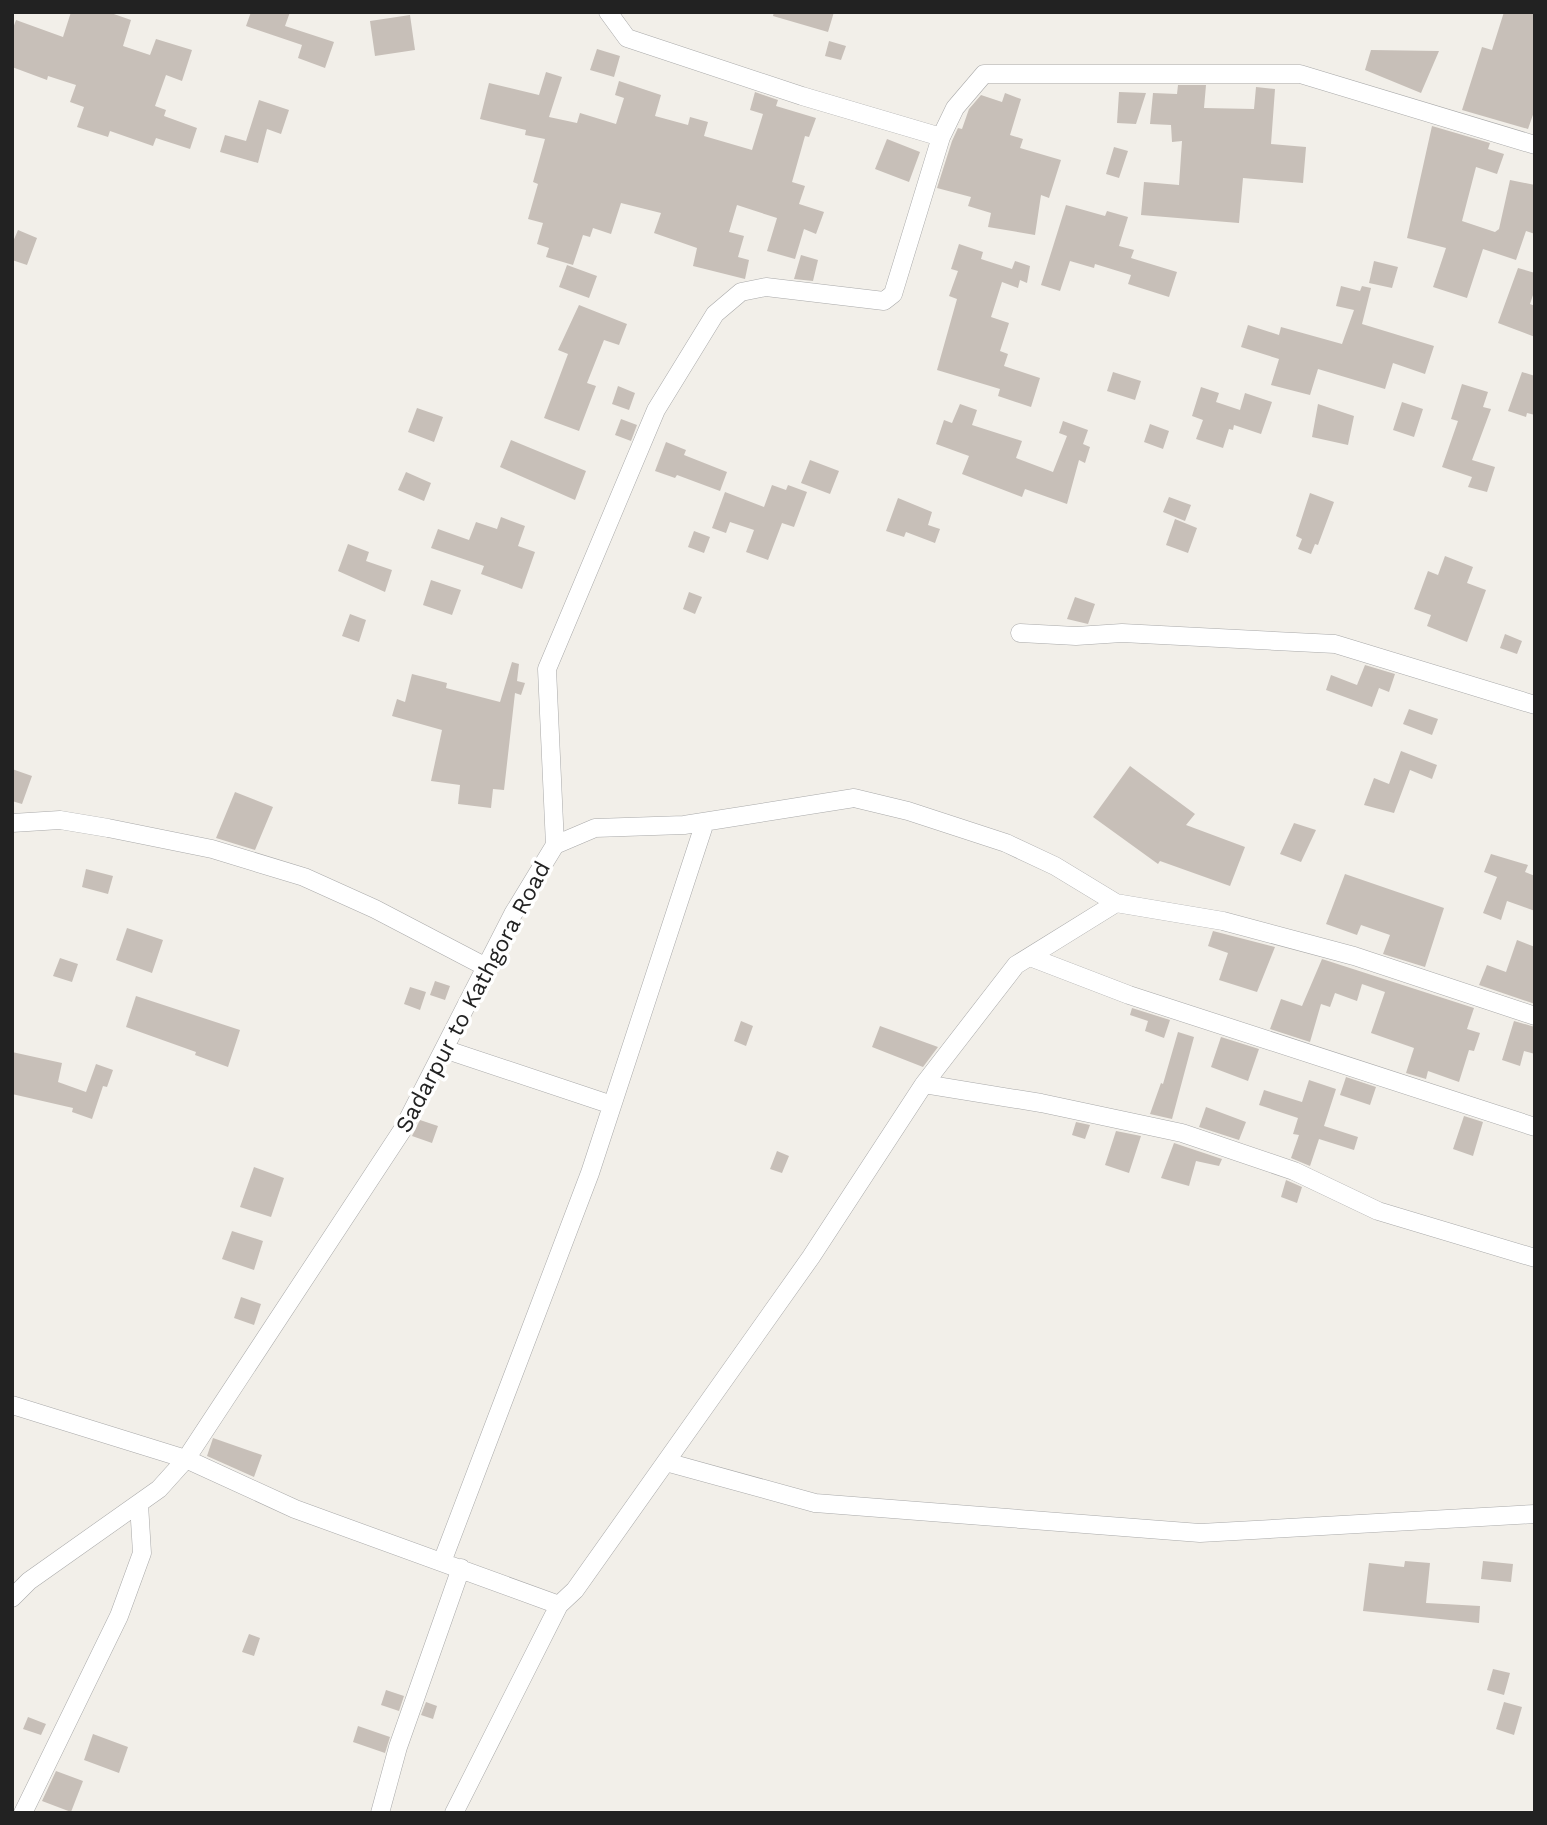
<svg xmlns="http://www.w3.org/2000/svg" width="1547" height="1825" viewBox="0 0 1547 1825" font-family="'Work Sans',sans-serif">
	<rect width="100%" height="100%" fill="#f2efe9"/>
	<!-- building -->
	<path fill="#c7bfb8" d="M71,12H108L131,20L123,46L150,55L156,39L192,50L182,81L166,75L155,106L166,110L164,116L197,128L190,149L156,138L153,146L110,131L108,137L77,127L84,107L70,102L76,85L48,76L47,80L12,67V31L16,20L63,37Z
		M251,12H290L285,26L334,42L325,68L298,58L302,45L246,26Z
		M774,12H834L828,32L773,16Z
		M1504,12H1535V109L1528,129L1462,110L1482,47L1492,50Z
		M410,15L415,50L375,56L370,21Z
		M829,41L846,46L841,60L825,56Z
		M597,49L620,56L614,77L590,70Z
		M1371,50L1439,51L1421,93L1365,70Z
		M546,72L562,77L549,117L577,123L580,113L616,124L624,98L615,95L619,81L661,95L655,116L688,125L690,117L708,122L704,136L752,150L763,114L750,110L755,92L778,100L776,106L816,118L809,137L805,136L792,182L805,186L799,204L824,212L816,234L804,229L795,259L767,251L777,218L737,205L729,232L744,236L738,257L749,260L745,279L693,266L697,248L654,233L661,213L621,203L611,234L593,228L590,237L583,235L573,265L546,257L549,248L537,244L543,223L528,219L538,184L533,182L545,139L525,135L526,130L480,119L489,83L539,95Z
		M1178,85H1206L1204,108L1254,109L1256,87L1275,89L1271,144L1306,147L1303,183L1243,178L1239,223L1141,215L1144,182L1179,185L1182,141L1172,142L1171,125L1150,124L1153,93L1177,94Z
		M1119,92L1146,93L1136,124L1117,123Z
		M1005,93L1021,99L1010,135L1023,139L1020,148L1061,160L1049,198L1041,195L1035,235L988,227L991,213L968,206L971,197L937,188L952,141L958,128L962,129L969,109L981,95L1002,102Z
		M259,100L289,110L281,134L267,129L258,163L220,152L225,135L246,141Z
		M1432,126L1490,143L1488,149L1504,154L1497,174L1476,167L1462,221L1495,232L1499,229L1510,180L1535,185V234L1526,231L1516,260L1483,249L1467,298L1433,287L1446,248L1407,238Z
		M887,139L920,152L909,182L875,169Z
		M1114,147L1128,151L1119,178L1106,174Z
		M1066,205L1105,216L1107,211L1128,217L1119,246L1134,250L1131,258L1177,272L1169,297L1128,284L1131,275L1095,264L1094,268L1070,261L1060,291L1041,285Z
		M18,230L37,238L27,265L12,260V244Z
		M959,244L983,252L981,259L1012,269L1015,261L1030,266L1027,283L1020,280L1018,288L1002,282L991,317L1009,323L1000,351L1008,354L1004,366L1040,378L1031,407L998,396L1000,389L937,370L957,299L949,296L958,271L951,269Z
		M801,255L818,260L813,281L794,279Z
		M1374,261L1398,267L1392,288L1369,283Z
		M567,265L597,276L589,298L559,287Z
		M1518,268L1535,273V289L1530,304L1535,306V337L1498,323Z
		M1341,286L1360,291L1362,286L1371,288L1362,324L1434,346L1425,374L1393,363L1385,389L1318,369L1310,395L1271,385L1279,359L1241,347L1248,325L1279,335L1281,327L1342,344L1354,310L1336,306Z
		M579,305L627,324L619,345L604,340L587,383L596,386L579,431L544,418L568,354L558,350Z
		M1113,372L1141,381L1135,400L1107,391Z
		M1522,372L1535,376V415L1527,413L1526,417L1508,411Z
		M1462,384L1488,392L1483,407L1491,409L1472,460L1495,467L1487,492L1468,487L1472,477L1442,467L1458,421L1451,419Z
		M618,386L635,393L629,410L612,404Z
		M1201,387L1219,393L1216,402L1240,410L1245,393L1272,402L1261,434L1234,425L1233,430L1229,429L1223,448L1196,439L1203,420L1192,416Z
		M1402,402L1423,409L1414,437L1393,430Z
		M960,404L977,410L972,425L1022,441L1016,458L1053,472L1067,436L1059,433L1063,421L1088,430L1083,444L1090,447L1085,463L1079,460L1067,504L1025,489L1022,497L962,474L969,456L936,444L944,420L952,423Z
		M1318,404L1354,416L1348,445L1312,437Z
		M417,408L443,417L434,442L408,432Z
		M621,419L637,425L631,441L615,435Z
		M1150,424L1169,431L1163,449L1144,442Z
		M511,440L586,471L575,500L500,467Z
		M666,442L686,450L684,455L727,472L720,491L677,475L675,478L655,471Z
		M810,460L839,471L830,494L801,483Z
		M406,472L431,483L424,501L398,490Z
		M772,485L786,490L788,485L807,492L794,527L782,523L768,560L746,552L754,530L730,522L726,533L712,528L725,492L764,507Z
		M1310,493L1334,502L1318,545L1315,544L1311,554L1298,549L1302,539L1296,536Z
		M1169,497L1191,505L1185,521L1163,512Z
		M898,498L932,512L928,525L940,529L935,543L906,532L904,537L886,531Z
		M501,517L525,526L518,546L535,552L522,589L481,574L484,566L431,548L438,529L469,540L476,522L497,529Z
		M1175,519L1197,528L1188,553L1166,545Z
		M694,531L710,537L704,553L688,547Z
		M348,544L369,552L366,561L392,570L385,592L338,571Z
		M1445,556L1473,567L1467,583L1486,590L1467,642L1427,626L1431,615L1414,609L1428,571L1438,575Z
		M431,580L461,590L452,615L423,605Z
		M689,592L702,597L695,614L683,609Z
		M1075,597L1095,604L1088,624L1067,619Z
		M350,614L366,620L359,642L342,636Z
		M1505,634L1522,641L1517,654L1500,648Z
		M512,662L519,664L517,681L525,683L521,695L515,693L504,790L493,789L491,808L458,804L460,785L431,781L442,730L392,716L397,699L405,702L412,674L447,683L446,688L500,702Z
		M1365,665L1395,674L1389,692L1379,688L1372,707L1326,690L1331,675L1357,685Z
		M1409,709L1438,719L1432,735L1403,724Z
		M1401,751L1437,765L1432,779L1410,770L1394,813L1364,805L1374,778L1389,784Z
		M1130,766L1195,814L1186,825L1245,847L1230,886L1160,861L1158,864L1093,817Z
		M12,769L32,776L22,804L12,801Z
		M235,792L273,807L255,850L216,838Z
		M1294,823L1316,830L1301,862L1280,854Z
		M1491,854L1528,865L1525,872L1535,876V911L1507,901L1501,920L1483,913L1497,877L1484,872Z
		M86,869L113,876L108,894L82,887Z
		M1345,874L1444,908L1425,967L1383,954L1390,935L1361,925L1357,935L1326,924Z
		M127,928L163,940L152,973L116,960Z
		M1213,931L1275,947L1257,992L1219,980L1228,953L1208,946Z
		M1517,940L1535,947V1004L1479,985L1487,965L1506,972Z
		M60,958L78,964L72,982L53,976Z
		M1322,959L1474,1008L1467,1029L1480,1033L1474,1051L1469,1050L1459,1082L1428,1071L1426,1079L1406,1073L1414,1048L1371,1033L1385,992L1362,984L1357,1001L1335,993L1330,1007L1321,1004L1310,1042L1270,1029L1281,999L1302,1006Z
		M435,981L450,986L445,1000L430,995Z
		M410,987L426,992L420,1010L404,1004Z
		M136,996L240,1030L228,1067L195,1055L196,1052L126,1027Z
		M1132,1008L1170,1020L1164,1038L1145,1031L1148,1021L1130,1015Z
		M741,1021L753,1026L746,1046L734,1041Z
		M1514,1021L1535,1027V1054L1524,1051L1520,1066L1502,1060Z
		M880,1026L938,1047L923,1067L872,1047Z
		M1178,1032L1194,1037L1172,1119L1150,1114L1161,1083L1163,1084Z
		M1221,1037L1259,1049L1248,1081L1211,1067Z
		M12,1052L62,1063L58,1082L86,1092L96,1064L113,1070L107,1087L103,1086L92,1119L72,1112L73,1108L12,1094Z
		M1346,1077L1376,1087L1370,1105L1340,1095Z
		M1309,1080L1336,1089L1324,1126L1358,1137L1354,1150L1319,1139L1310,1166L1291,1158L1299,1135L1293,1134L1298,1118L1259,1105L1264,1090L1302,1102Z
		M1206,1107L1246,1122L1239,1140L1199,1127Z
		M1464,1116L1483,1122L1473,1156L1453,1149Z
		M420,1120L438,1126L432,1143L412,1136Z
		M1076,1122L1090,1125L1085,1139L1072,1135Z
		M1116,1131L1141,1136L1129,1173L1105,1165Z
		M1174,1143L1222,1159L1219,1166L1196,1161L1189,1186L1161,1178Z
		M777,1151L789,1156L782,1173L770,1169Z
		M254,1167L284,1178L271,1217L240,1207Z
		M1286,1180L1302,1187L1297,1203L1281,1197Z
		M232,1231L263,1241L254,1270L222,1259Z
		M241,1297L261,1304L254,1325L234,1318Z
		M213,1438L262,1455L254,1477L207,1456Z
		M1405,1561L1430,1563L1426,1603L1480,1606L1479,1623L1363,1611L1369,1563L1404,1567Z
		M1483,1561L1513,1564L1511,1582L1481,1579Z
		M249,1634L260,1638L254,1656L242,1652Z
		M1493,1669L1510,1673L1504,1695L1487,1690Z
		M386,1690L404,1696L399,1711L381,1705Z
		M426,1702L437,1706L433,1719L421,1715Z
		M1504,1702L1522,1707L1514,1735L1496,1729Z
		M28,1717L46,1724L41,1735L23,1729Z
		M358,1726L390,1737L385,1753L353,1742Z
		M93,1734L128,1747L119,1773L84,1760Z
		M56,1771L83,1781L71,1812L42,1801Z"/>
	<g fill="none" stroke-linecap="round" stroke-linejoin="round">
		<defs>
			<path id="minor" d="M608,12L627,38L802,96L941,137
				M1020,633L1076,636L1122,633L1335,644L1535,705
				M12,823L60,820L108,828L212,849L304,877L375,909L486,967
				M555,845L595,828L684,825L854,798L908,811L1006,843L1055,866L1116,903L1223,921L1354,956L1535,1016
				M1030,957L1129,995L1535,1127
				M444,1049L612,1105
				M924,1084L1041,1103L1182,1133L1294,1171L1378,1211L1535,1258
				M12,1405L186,1459L403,1129L513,914L555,845L547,669L656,410L715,314L741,292L766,287L884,301L893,294L941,137L955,108L984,74H1300L1535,145
				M666,1462L815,1503L1200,1533L1535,1514
				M442,1562L590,1173L705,822
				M12,1598L29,1581L159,1489L186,1459L295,1509L559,1605
				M23,1813L119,1616L142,1553L139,1504
				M380,1813L398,1747L461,1568
				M454,1813L559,1605L575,1590L811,1257L924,1084L1016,965L1116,903"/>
		</defs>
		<!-- minor casing -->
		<use href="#minor" stroke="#a9a9a9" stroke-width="19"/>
		<!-- minor -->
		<use href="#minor" stroke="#fff" stroke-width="18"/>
	</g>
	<g text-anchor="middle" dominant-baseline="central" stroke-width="7" stroke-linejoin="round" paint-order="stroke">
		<!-- street labels -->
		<g font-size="23" fill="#222" stroke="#fff">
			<text transform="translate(473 997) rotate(-62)">Sadarpur to Kathgora Road</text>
		</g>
	</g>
	<!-- border -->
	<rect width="1547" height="1825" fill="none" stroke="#222222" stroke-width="28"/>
</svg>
